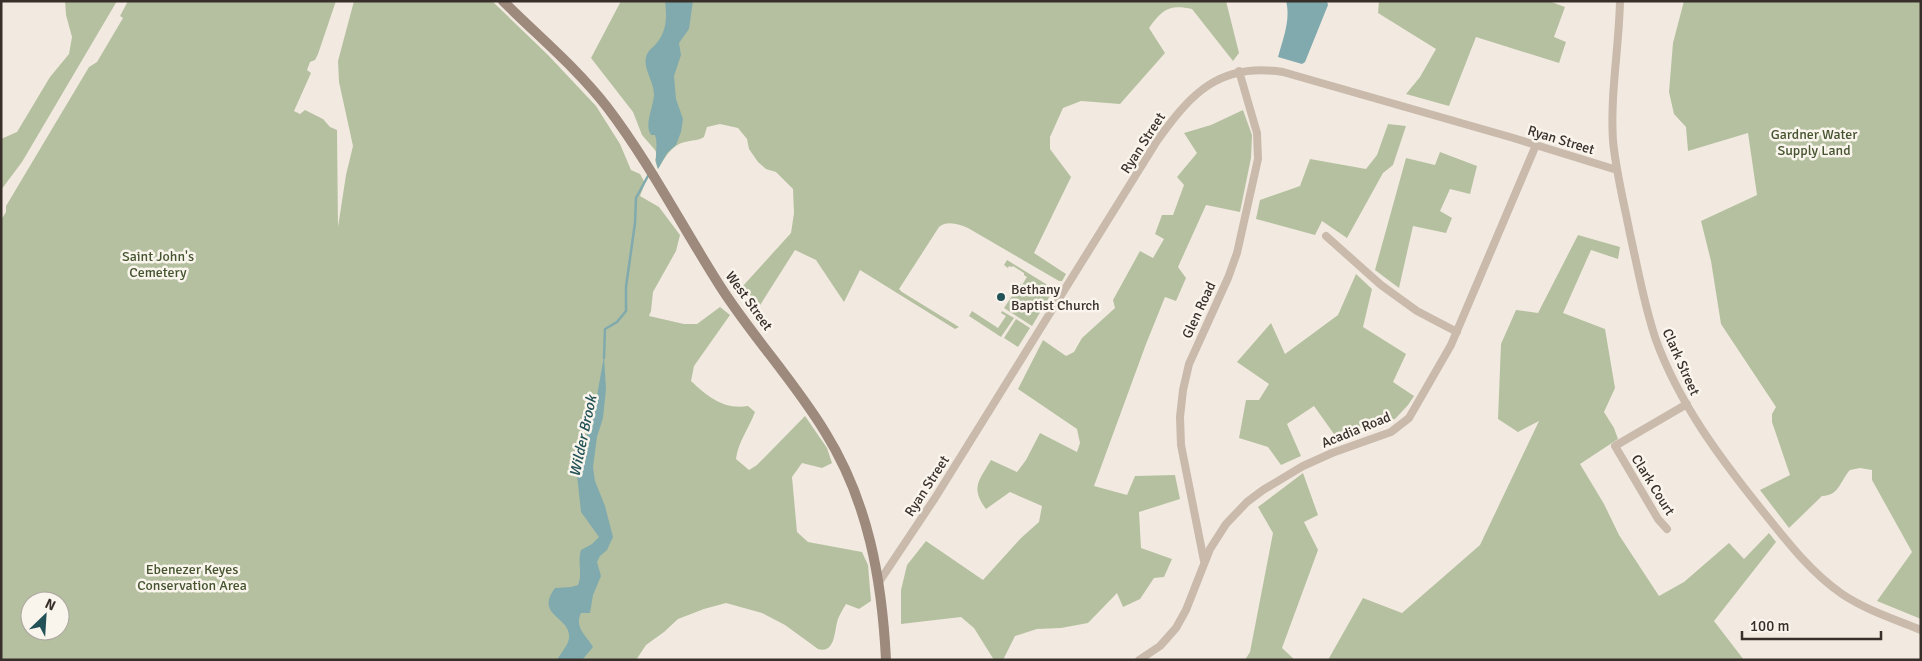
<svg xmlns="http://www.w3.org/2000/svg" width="1922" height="661" viewBox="0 0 1922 661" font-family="Signika,sans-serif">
	<rect width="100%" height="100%" fill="#f2eae0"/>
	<!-- green -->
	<path fill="#b5c0a0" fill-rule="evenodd" d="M65,1H117L22,162L1,190V139L17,132L50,77L69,54L72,37L66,15Z
		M128,1H336L318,54L315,60L310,62L307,70L311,73L294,111L300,114L305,110L323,119L330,127L337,130L338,227L346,175L353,146L339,82L338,61L354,1H492L548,55L596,106L620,144L631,170L640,174L645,183L640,196L659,207L680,235L676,251L653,292L651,311L649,316L684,324H697L720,307L730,315L694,366L691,381C708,397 724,410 748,406L755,412C749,428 738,442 736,459L749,470L757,465L805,416L827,448L832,463L822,468L802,463L792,477L797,532L808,542L862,552L868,565L871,601L859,609L846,604C843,609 840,614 838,619C834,630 836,654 818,649L785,625L762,613L726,603L704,609L678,619L664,632L646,645L636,660H1V220L6,212V206L89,67L97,62L123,18L120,16ZM30,601H60V631H30Z
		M621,1H1226L1239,53L1233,61L1192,9C1169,4 1162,10 1149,28L1165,53L1120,104L1081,101L1063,108L1050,137V149L1071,177L1034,253L1066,274L1062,281H1059L968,228C959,224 947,220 939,227L901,286L899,289L902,292L959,327L955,329L860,270L844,302L816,260L795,250L757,310L742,287L791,233L794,213L793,189L776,172L766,169L758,162L749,149L747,139L738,128L720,124L707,127L704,137C698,141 692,140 685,142C671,145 665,158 658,169L655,160L657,154L655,150L642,135L633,112L591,58Z
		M1379,1H1549L1565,7L1554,37L1566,42L1559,63L1476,37L1449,106L1406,94L1420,77L1436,49L1378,13Z
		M1684,1H1921V619L1877,601L1912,552L1872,480V470L1860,468L1850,470C1840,481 1839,496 1822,496L1789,528L1760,490L1790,475L1772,422V414L1776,407L1721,324L1711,261L1701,221L1757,195L1748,133L1688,151L1686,127L1674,114L1669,92L1673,43Z
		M1243,110L1252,135L1251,158L1240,212L1206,205L1178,267L1186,278L1176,301L1165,297L1146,344L1094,486L1127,495L1135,476L1175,475L1180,499L1139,512L1141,548L1172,559L1164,577L1154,578L1140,599L1123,607L1117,593L1088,623L1061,628L1037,629L1015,636L1003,660H994L974,628L961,617L901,624V590L907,565L926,541L983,580L1021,538L1039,522L1042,506L1010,492L986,509C970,487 979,481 991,460L1017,472L1026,460L1040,433L1077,452L1080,443L1077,429L1018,389L1043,340L1066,356L1074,352L1082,338L1115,308L1113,300L1140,251L1153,258L1164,239L1155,234L1162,215H1173L1184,185L1177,177L1197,153L1184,133L1211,125Z
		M1388,124L1406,126L1393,165L1383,173L1347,238L1322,221L1315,235L1256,219L1260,200L1300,186L1310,159L1366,169L1377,155Z
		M1440,152L1477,166L1470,194L1450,189L1440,211L1452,218L1446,233L1413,226L1399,288L1375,270L1406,158L1435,165Z
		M1578,235L1620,247L1618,259L1591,250L1563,313L1605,329L1615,388L1604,412L1614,428L1618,439L1580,464L1604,504L1619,535L1659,596L1684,582L1729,543L1744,559L1769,533L1776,542L1714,621L1744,660H1328L1363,598L1402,613L1480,545L1539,421L1518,432L1498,419L1501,344L1516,310L1538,313Z
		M1007,260L1054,289L1032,326L1004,308L1020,284L1022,285L1027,277L1024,275V273L1013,266L1012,267L1009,266L1008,268L1004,265Z
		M1356,274L1372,289L1363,327L1406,354L1393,382L1414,396L1408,405L1395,419L1334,434L1314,406L1287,424L1301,456L1281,465L1268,447L1239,438L1246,400H1259L1269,384L1237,362L1271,323L1285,354L1338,315Z
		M972,311L998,328L1006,316L1001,313L1002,311L1014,318L1001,337L969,316Z
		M1016,319L1030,328L1018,347L1004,338Z
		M1303,473L1318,515L1304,522L1318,550L1282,648L1295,660H1245L1250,652L1273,533L1258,507Z"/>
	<!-- water -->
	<path fill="#80aaad" d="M665,1H693L689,29L679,43L681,55L674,76L676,99L683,119L681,132L676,145L667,153L658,169C653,156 659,147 655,135H651C644,125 653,108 654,95C654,82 643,69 646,57C647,52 652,48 655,45C667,32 667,18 665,1Z
		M1286,1H1327L1328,5L1305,62L1302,64L1278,57C1283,39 1291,19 1286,1Z
		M604,356L606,389L603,418L597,437L593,467L595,481L605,506L613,537L607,550L600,556L597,562L601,576L593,595L590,613H581C574,628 586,635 593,647L582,660H557C561,652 570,644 569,635C568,616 535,615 555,588L571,587L578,585C583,573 577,563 581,550L592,544L599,537L581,512L577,475L587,437V426L595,407Z"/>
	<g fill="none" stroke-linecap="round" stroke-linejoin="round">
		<!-- stream -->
		<path stroke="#80aaad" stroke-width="2.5" d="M604,358L605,329L617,322L626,311V287L635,223L636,198L649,174"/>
		<!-- minor -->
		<path stroke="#c9baac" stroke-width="8" d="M1620,1C1619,48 1610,94 1613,141C1616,172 1624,203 1630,234C1638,269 1644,305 1656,340C1679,403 1720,458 1761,509C1785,539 1810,572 1842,594C1866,610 1894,619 1921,630
			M1326,236L1381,285L1417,311L1457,332
			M1667,529L1658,519L1615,446L1687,404
			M1204,561L1181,445L1180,417L1183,390L1189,364L1228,278L1237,253L1258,159L1257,133L1239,71
			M879,582L935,498L1157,141C1191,93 1220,62 1283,72L1510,137L1617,170
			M1139,660L1160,646L1176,628L1186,610L1210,549L1226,524L1247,502L1263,490L1303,466L1332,453L1391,432L1409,418L1451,345L1536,145"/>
		<!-- secondary -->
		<path stroke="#9d8a7d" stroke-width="10" d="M503,1C538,36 577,68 607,107C649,162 683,228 720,286C752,336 794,381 825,432C868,501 882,579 886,660"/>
	</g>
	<!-- markers -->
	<circle fill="#225257" stroke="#f9f4ec" stroke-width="2" cx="1001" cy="297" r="5"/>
	<g text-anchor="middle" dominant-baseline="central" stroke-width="5" stroke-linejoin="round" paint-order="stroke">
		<!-- park labels -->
		<g font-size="14" fill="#465530" stroke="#f9f4ec">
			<text x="1814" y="134">Gardner Water<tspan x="1814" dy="16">Supply Land</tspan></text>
			<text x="158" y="256">Saint John's<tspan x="158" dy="16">Cemetery</tspan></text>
			<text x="192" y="569">Ebenezer Keyes<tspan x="192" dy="16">Conservation Area</tspan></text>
		</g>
		<!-- street labels -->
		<g font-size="14" fill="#382f2b" stroke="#f9f4ec">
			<text transform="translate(1561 140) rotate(17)">Ryan Street</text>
			<text transform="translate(1143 143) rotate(-57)">Ryan Street</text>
			<text transform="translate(749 301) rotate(54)">West Street</text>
			<text transform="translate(1199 310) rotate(-65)">Glen Road</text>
			<text transform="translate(1681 362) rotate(66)">Clark Street</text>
			<text transform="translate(1356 430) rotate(-22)">Acadia Road</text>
			<text transform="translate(1653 485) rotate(58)">Clark Court</text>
			<text transform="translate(927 486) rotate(-57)">Ryan Street</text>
		</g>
		<!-- poi labels -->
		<g font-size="14" fill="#382f2b" stroke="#f9f4ec" text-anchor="start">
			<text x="1011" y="289">Bethany<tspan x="1011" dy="16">Baptist Church</tspan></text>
		</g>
		<!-- water labels -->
		<g font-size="15" font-style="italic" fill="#225257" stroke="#f9f4ec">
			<text transform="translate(583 436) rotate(-78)">Wilder Brook</text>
		</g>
	</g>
	<!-- border -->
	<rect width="1922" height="661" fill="none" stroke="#382f2b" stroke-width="5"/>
	<!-- north arrow -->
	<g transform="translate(45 616) rotate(25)"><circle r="24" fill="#f9f4ec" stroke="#aca59f"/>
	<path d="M0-4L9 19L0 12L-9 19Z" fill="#225257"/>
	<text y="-8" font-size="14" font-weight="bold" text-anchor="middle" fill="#382f2b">N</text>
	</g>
	<!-- scale -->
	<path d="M1742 631v8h139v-8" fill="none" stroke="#382f2b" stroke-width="2.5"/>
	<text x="1750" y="631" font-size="15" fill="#382f2b" stroke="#f9f4ec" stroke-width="4" paint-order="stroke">100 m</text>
</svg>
